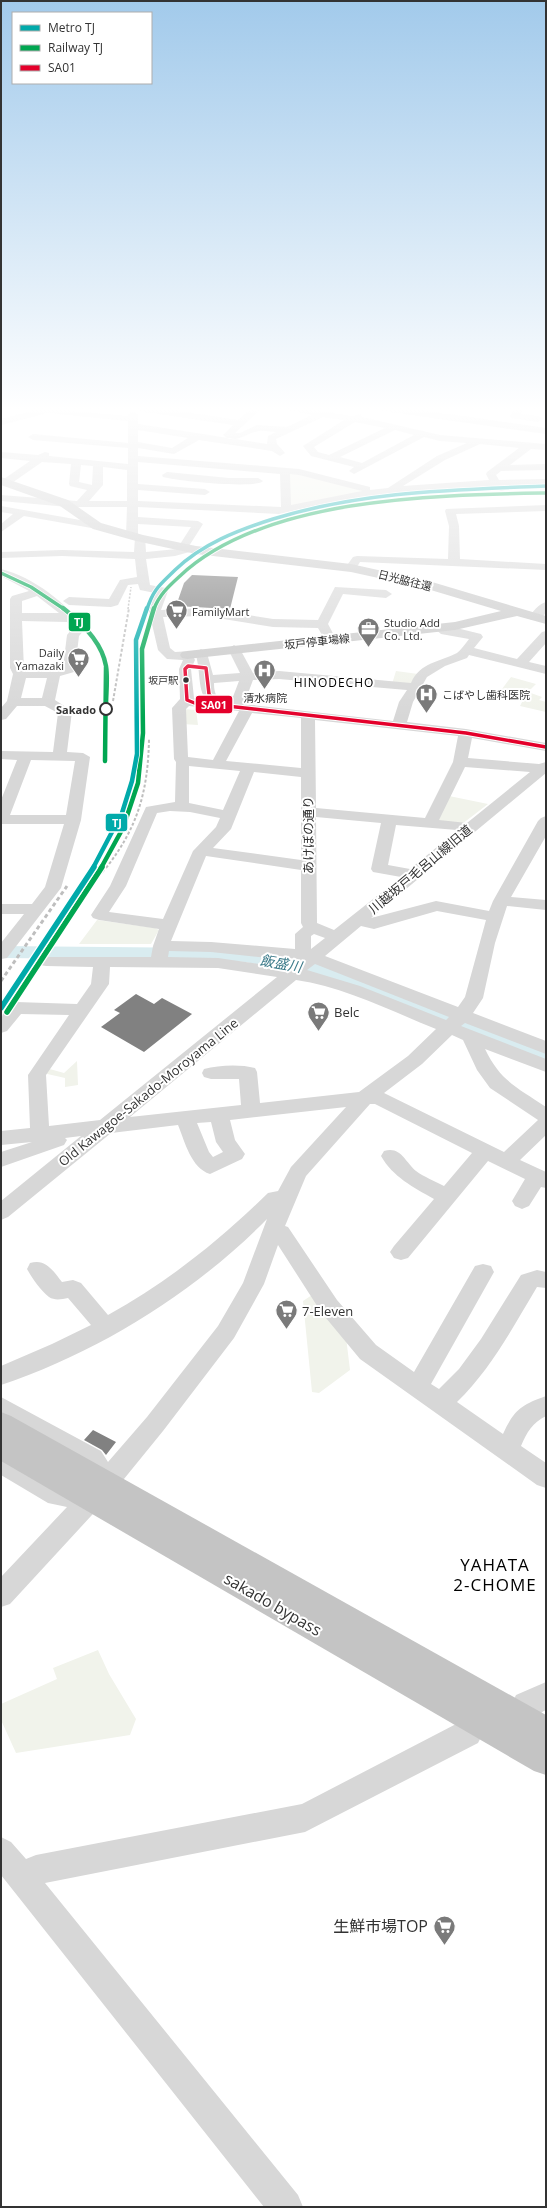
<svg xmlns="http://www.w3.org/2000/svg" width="547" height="2208" viewBox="0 0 547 2208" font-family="'Open Sans','Noto Sans JP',sans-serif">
	<rect width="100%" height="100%" fill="#fff"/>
	<!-- green -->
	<path fill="#f1f3eb" d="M288,473L296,474L367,491L289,507Z
		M396,671L418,674L414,684H392Z
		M511,677L536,684L528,692L542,697L539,700L546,702V712L520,706L526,694L502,689Z
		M182,709L196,710L198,725L182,724Z
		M449,796L488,804L462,824L437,820Z
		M97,920L155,928L159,930L151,944H79Z
		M77,1061L78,1085L65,1087V1078L43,1073L46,1068L64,1073Z
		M312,1295L346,1337L350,1370L319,1393L312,1392L303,1301Z
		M98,1650L109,1674L136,1719L130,1735L16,1753L1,1720V1704L57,1679L53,1668Z"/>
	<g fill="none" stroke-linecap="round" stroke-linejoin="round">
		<!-- river -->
		<path fill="#d9ecf0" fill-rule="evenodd" d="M1,946L211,948L245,950L321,963L546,1048V1063L310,974L245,962L211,960L1,958Z"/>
	</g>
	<!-- building -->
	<path fill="#818181" d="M192,575L238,577L230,609L176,606L184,583Z
		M136,994L154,1004L162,998L192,1014L144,1052L101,1027L120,1013L114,1010Z
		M93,1430L116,1442L106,1455L102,1450L84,1440Z"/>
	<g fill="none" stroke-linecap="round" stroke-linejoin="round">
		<!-- minor -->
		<path fill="#d7d7d7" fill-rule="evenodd" d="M43,408L128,416L130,412L133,411L138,414V424L267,444L268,436L276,432C271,432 265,430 259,431C248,432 234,446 223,435L233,425L138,411L134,408H160L238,420L252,408H262L235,433H240L257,425L287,427L312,415L278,408H304L352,416L361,414L362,417L440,435L546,444V450L531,449L510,465L546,464V470L501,471L496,475L499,480L546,479V485L505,486V490L501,491L493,486L383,495L318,505L279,514L138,507V517L198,521L203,524L189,546L195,549L193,551L175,556L146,559L150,585L166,588L168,591L161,610L205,608L273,619L318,620L335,587L386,590L392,594L386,598L343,594L328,624L336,639L330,643L326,642L318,628L273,627L205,616L163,617L170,648L175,652C185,651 191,650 195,660L191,669L194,698L206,700C197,688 201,668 195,653L201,649L207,653L213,675L240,673L228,649L234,645L240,649L253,673L279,671L411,683C420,662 440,662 457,653C461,650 465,644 469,639L441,634L434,628L436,625L440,624L481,634L483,637L474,648L517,659L542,632L546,631V643L529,662L546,666V674L469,655L467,658L445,666L427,677L413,702L407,722L466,729L546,743V751L472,738L468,758L539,764L546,762V773L371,918L436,901L489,911L493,901L538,821L541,818L546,816V836L511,897L546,900V910L507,906L495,943L483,998L473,1013L546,1041V1054L465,1023L461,1026L546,1059V1072L485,1049C501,1082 517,1087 546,1107V1135L520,1160L546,1172V1188L541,1187L529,1206L522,1209L515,1206L512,1201L525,1179L488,1161L408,1258L401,1260L394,1258L390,1252L394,1246L434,1199C413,1187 393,1177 381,1156L384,1151C401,1146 405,1162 416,1171C424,1177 435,1181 444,1186L472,1153L375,1104H370L306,1176L285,1226L288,1227L337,1300L376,1345L414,1372L475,1266L483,1264L491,1266L494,1272L431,1384L439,1389L459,1369L481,1339L521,1275L537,1270L546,1272V1288L537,1287C513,1327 491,1369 457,1402L503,1434C514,1410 521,1405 546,1396V1416C532,1423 527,1432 521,1446L546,1463V1488L537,1485L360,1359L321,1312L278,1245L264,1284L234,1338L163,1431L115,1490L10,1604L1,1607V1577L67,1507L48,1503L1,1475V1452L61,1485L85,1488L92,1480L85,1465L1,1419V1397L101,1451L108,1462L147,1417L218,1326L243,1283L267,1219C194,1293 99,1352 1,1385V1366L52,1344L91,1325L68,1298C62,1299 55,1301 49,1297C41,1291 32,1278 27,1269L30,1263C46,1258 53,1271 62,1282L73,1280L81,1283L108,1315C168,1282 220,1240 268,1193L278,1191L291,1167L346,1107L230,1120L235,1140L245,1154L242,1159L210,1174C191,1168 185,1142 178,1125L111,1133L8,1217L1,1220V1201L81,1136L65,1138L67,1140L64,1145L1,1167V1152L32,1142L1,1145V1131L30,1128L28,1075L69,1015L21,1014L7,1031L1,1033C1,1019 1,1006 16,1002L77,1004L91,984L93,967L46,966L40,965L37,961L40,957H151L153,946L159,929L99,920L93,918L91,915L110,886L146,807L175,802L176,762L174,759L172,708L180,699L179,669L183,660L167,659L158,650L149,611L155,593L140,590L138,584L128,585L118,605L111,607L69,605L63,601L69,597L109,599L120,580L137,577L135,559L62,556L1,558V552L62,550L134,552L135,538H128L126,536L127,507H68L1,501V495L77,501L87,490L70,486L69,484L71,464L42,462L9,485H1V481L30,461L1,458V452L38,455L45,452L49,453V456L128,464V448L33,440L28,437L33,434L128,443V421L48,413L1,425V419ZM323,417L344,420L303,446L311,456L354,467L349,471L354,474L424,437L440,441L467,443L437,456L388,488L370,490V487L299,469L138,456V448L174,454L199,440L272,451L280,456L285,453L277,444L276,439ZM355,422L385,428L329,455L318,452L314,447ZM138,430L188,438L172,448L138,442ZM395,430L414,435L362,463L340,457ZM480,444L519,448L487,472L486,474L489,480L403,486L445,460ZM138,462L280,474L281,507L138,501V490L205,495L210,492L205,489L138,484ZM81,465L93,466L92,485L79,482ZM103,467L127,470V501H89L103,485ZM290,474L299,475L362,491L291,505ZM138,524L191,527L177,549L146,552L145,536H138ZM279,679L407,690L399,702L393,721L244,704L253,680ZM239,681L231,702C218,701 214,696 214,683ZM189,706L239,711L213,760L188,757L186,709ZM252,713L301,718V768L226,761ZM315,720L458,736L453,762L425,818L316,808ZM189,766L240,771L223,810L189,803ZM465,767L530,772L467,823L439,820ZM254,772L301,777V860L213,848L231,829ZM170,811L190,812L220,818L216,827L193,851L163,919L109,912L126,886L157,813ZM316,817L381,823L371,869L373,872L401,877L334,930L317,923ZM396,825L457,830H458L410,869L388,865ZM206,856L301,870V923L303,927L295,934V949L211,942L171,941ZM437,911L486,920L465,997L458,1007L325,956L361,926L374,929ZM314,934L325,938L311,949V936ZM169,951L211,952L296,961L288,968L218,958L168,957ZM315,964L449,1017L446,1020L360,986L307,970ZM110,967L218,968L277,977L100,1120L49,1126L46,1075L109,984ZM296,980C344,987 391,1011 436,1029L408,1056L359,1092L260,1103L257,1072L255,1068C240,1064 219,1065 204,1069L202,1073L204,1077L211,1079H239L241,1105L130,1117ZM452,1035L463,1040L477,1070L490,1088L538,1120L504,1152L384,1093L422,1064ZM211,1122L216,1142L223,1152L213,1157L209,1152L197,1123Z
			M379,408H406L546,428V434L383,411Z
			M515,408H524L521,414L538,416L543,419L538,422L512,418L510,416Z
			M167,472L229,478H258L263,481C256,489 177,481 163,477L162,475Z
			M546,505V511L456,514L459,526L460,559L546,564V570L360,562L355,570L351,571L345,568L353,557L357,556L448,559L449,526L445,511L446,509Z
			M1,506L97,523L102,526L97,529L24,516L1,532V524L13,514L1,512Z
			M1,569C33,577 67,603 85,629L79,636L75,669L74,672L60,676L55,700L72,711L67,752L83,753L90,757L81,820L61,888L7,958L1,959V943L24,914H1V904H32L45,887L64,824H1V800L17,760L1,759V751L53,752L58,713L45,706H17L6,719L1,720V708L7,701L13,674L10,668V599L12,596L29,591L1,576ZM37,596L59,613H22V601ZM22,621L67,622L72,629L67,635L63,667L53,670H24ZM26,678H47L42,698H21ZM31,760L75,761L66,815H10Z
			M546,602V613L539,620H531L529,617C533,611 539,604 546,602Z
			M546,1682V1710C531,1717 534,1726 519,1732L509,1728L505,1718L516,1695Z
			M476,1705L486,1709L490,1719L478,1743L305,1832L45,1883L298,2195L303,2207H264L1,1875V1837L11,1842L26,1859L36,1855L302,1804L458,1723L466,1709Z"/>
		<!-- major -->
		<path fill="#cacaca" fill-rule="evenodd" d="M1,477L68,500L101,523L143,535L196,546L351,564L432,582L546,616V624L517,616L455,630L187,659L182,658L180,655L182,652L187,651L455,622L501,611L424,588L351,572L196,554L136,541L93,529L60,506L1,485Z"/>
		<!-- highway -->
		<path fill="#c4c4c4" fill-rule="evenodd" d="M1,1412L11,1416L546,1715V1775L534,1771L1,1461Z"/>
		<!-- rail-far2 -->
		<path stroke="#bebebe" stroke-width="1.5" stroke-dasharray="2 1.5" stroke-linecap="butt" d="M128,609L131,587"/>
		<!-- rail-far1 -->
		<path stroke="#bebebe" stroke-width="2" stroke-dasharray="3 2" stroke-linecap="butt" d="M113,701L129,608
			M106,868C138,827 148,791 149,739"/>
		<!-- rail -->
		<path stroke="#bebebe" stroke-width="3" stroke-dasharray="4 3" stroke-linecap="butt" d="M56,926L106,867
			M1,981L67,886"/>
		<defs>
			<path id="bus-1" d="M188,666L206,668L209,694L218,705L197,704L187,700L185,669Z
				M218,705L466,733L546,747"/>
		</defs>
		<!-- bus-1 casing -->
		<use href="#bus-1" stroke="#fff" stroke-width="5.5"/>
		<!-- bus-1 -->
		<use href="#bus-1" stroke="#e4002b" stroke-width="3.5"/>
		<defs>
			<path id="rail-1-far2" d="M1,573L31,587L64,609
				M154,609C159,595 169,586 180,576C264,497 436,495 546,493"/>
			<path id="rail-1-far1" d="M63,608C81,622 102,642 106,666C108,679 106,693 106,706
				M105,761L106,667
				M101,868L123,828L138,783L143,733L142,649L154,608"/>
			<path id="rail-1" d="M7,1012L102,867"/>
		</defs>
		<!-- rail-1-far2 casing -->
		<use href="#rail-1-far2" stroke="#fff" stroke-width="5"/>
		<!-- rail-1-far1 casing -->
		<use href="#rail-1-far1" stroke="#fff" stroke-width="6"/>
		<!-- rail-1 casing -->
		<use href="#rail-1" stroke="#fff" stroke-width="8"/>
		<!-- rail-1-far2 -->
		<use href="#rail-1-far2" stroke="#00a651" stroke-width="3.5"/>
		<!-- rail-1-far1 -->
		<use href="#rail-1-far1" stroke="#00a651" stroke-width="4.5"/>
		<!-- rail-1 -->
		<use href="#rail-1" stroke="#00a651" stroke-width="5.5"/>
		<defs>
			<path id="metro-1-far2" d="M147,609C154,588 160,585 175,570C202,544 238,530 273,519C364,491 452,490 546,486"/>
			<path id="metro-1-far1" d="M93,868L122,813L132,781L137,754L136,640L147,608"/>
			<path id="metro-1" d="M1,1008L94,867"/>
		</defs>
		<!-- metro-1-far2 casing -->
		<use href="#metro-1-far2" stroke="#fff" stroke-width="5"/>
		<!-- metro-1-far1 casing -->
		<use href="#metro-1-far1" stroke="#fff" stroke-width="6"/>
		<!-- metro-1 casing -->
		<use href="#metro-1" stroke="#fff" stroke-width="8"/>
		<!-- metro-1-far2 -->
		<use href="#metro-1-far2" stroke="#01aaaa" stroke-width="3.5"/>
		<!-- metro-1-far1 -->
		<use href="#metro-1-far1" stroke="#01aaaa" stroke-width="4.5"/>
		<!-- metro-1 -->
		<use href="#metro-1" stroke="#01aaaa" stroke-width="5.5"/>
	</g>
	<!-- sky -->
	<linearGradient id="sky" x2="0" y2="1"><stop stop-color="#a2caeb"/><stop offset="0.57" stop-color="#fff"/><stop offset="1" stop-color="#fff" stop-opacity="0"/></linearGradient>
	<rect width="547" height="718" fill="url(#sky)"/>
	<!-- icons -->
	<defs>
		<symbol id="supermarket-pin" viewBox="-11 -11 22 30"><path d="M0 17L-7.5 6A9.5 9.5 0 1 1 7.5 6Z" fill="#7a7a7a" stroke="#fff"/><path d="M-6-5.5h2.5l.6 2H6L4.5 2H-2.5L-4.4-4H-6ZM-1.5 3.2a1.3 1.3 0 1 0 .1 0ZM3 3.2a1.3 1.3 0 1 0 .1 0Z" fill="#fff"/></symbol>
		<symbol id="office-pin" viewBox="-11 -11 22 30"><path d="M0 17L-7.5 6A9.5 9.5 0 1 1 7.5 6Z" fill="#7a7a7a" stroke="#fff"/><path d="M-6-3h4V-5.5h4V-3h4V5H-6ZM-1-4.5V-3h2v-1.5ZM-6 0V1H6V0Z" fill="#fff"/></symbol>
		<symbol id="hospital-pin" viewBox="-11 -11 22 30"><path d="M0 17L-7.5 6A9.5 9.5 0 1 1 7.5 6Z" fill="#7a7a7a" stroke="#fff"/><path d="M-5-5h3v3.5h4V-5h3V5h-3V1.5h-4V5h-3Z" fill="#fff"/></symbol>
	</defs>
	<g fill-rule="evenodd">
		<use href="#supermarket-pin" x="164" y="598" width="25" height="34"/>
		<use href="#office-pin" x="356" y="616" width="25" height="34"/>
		<use href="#supermarket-pin" x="66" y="646" width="25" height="34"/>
		<use href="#hospital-pin" x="252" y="658" width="25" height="34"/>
		<use href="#hospital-pin" x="414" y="682" width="25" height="34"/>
		<use href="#supermarket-pin" x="306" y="1000" width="25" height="34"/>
		<use href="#supermarket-pin" x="274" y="1298" width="25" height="34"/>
		<use href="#supermarket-pin" x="432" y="1914" width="25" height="34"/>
	</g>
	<!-- markers -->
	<circle fill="#333" stroke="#fff" stroke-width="1.5" cx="186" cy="680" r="3.5"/>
	<circle fill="#fff" stroke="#333" stroke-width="2" cx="106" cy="709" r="6"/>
	<g text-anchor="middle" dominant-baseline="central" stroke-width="4" stroke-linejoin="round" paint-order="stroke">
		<!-- far-bus labels -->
		<g font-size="10" fill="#333" stroke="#fff" text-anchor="end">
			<text x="178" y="680">坂戸駅</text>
		</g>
		<!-- far-street labels -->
		<g font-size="11" fill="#333" stroke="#fff">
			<text transform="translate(405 580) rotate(14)">日光脇往還</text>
			<text transform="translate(317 641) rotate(-6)">坂戸停車場線</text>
		</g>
		<!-- far-poi labels -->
		<g font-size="11" fill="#333" stroke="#fff" text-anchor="start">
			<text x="192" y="611">FamilyMart</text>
			<text x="384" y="622">Studio Add<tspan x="384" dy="13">Co. Ltd.</tspan></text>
			<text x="64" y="652" text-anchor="end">Daily<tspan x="64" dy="13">Yamazaki</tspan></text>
			<text x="442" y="694">こばやし歯科医院</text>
			<text x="265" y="697" text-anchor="middle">清水病院</text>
		</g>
		<!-- far-stop labels -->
		<g font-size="11" font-weight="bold" fill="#333" stroke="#fff" text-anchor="end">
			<text x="96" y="709">Sakado</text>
		</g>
		<!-- far-neighbourhood labels -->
		<g font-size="12" letter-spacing="1" fill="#000" stroke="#fff">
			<text x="334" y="682">HINODECHO</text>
		</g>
		<!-- street labels -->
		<g font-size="13" fill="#333" stroke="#fff">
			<text transform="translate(308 835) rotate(-90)">あけぼの通り</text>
			<text transform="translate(420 869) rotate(-40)">川越坂戸毛呂山線旧道</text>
			<text transform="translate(148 1092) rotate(-39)">Old Kawagoe-Sakado-Moroyama Line</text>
		</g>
		<!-- poi labels -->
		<g font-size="13" fill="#333" stroke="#fff" text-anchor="start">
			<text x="334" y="1012">Belc</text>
			<text x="302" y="1311">7-Eleven</text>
		</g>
		<!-- water labels -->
		<g font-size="14" font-style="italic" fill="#3a7a89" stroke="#fff">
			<text transform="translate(281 963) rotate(10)">飯盛川</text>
		</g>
		<!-- near-street labels -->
		<g font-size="16" fill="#333" stroke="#fff">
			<text transform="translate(273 1604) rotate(30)">sakado bypass</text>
		</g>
		<!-- near-poi labels -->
		<g font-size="16" fill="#333" stroke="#fff" text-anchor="end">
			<text x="428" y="1926">生鮮市場TOP</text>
		</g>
		<!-- near-neighbourhood labels -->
		<g font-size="17" letter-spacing="1" fill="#000" stroke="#fff">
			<text x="495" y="1564">YAHATA<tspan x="495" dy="20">2-CHOME</tspan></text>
		</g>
	</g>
	<g stroke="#fff" stroke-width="1.5">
		<rect x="68" y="612" width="23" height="20" rx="4" fill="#00a651"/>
		<rect x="195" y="695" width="38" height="19" rx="4" fill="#e4002b"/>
		<rect x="105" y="813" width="23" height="19" rx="4" fill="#01aaaa"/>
	</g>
	<g font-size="11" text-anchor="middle" font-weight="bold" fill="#fff">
		<text x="79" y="626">TJ</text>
		<text x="214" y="709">SA01</text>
		<text x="117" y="827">TJ</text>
	</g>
	<!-- border -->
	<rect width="547" height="2208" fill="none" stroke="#333333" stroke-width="4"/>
	<!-- legend -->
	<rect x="12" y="12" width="140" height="72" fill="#ffffff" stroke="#adadad"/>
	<rect x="20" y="25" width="20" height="6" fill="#01aaaa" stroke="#adadad"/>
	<text x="48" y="32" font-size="12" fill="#333333">Metro TJ</text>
	<rect x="20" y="45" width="20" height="6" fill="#00a651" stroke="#adadad"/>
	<text x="48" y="52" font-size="12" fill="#333333">Railway TJ</text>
	<rect x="20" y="65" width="20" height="6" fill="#e4002b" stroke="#adadad"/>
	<text x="48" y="72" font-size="12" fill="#333333">SA01</text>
</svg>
